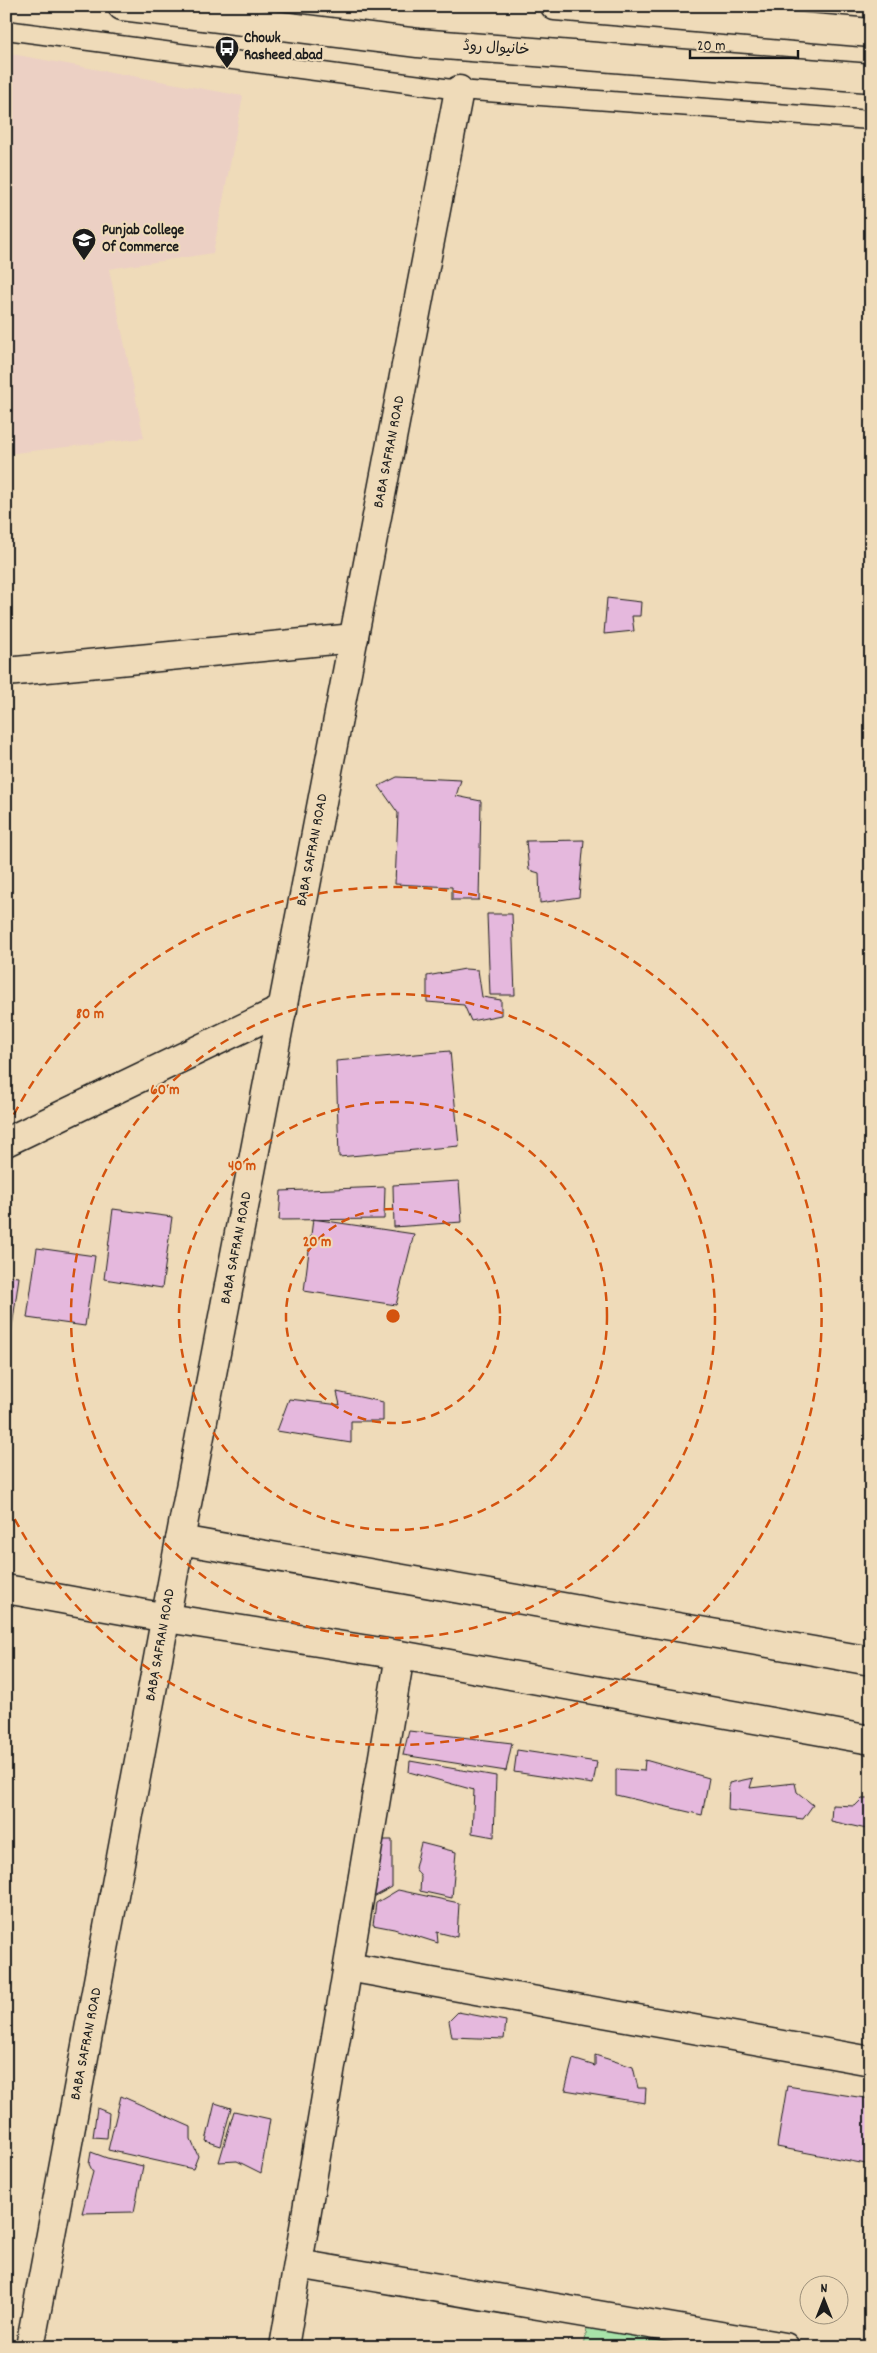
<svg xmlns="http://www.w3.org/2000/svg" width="877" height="2353" viewBox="0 0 877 2353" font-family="Dekko,'Playpen Sans Arabic',sans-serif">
	<rect width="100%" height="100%" fill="#efdbb9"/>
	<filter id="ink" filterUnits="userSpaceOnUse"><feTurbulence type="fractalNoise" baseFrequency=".02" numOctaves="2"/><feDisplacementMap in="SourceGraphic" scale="10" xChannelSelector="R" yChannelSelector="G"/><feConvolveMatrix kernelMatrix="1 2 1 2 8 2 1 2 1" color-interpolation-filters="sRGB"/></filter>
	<g filter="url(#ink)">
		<!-- built -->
		<path fill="#ecd0c4" d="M6,53L243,96L213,253L109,269L144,438L6,454Z"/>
		<!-- green -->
		<path fill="#a8e3a9" stroke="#628062" d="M588,2323L728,2347H584Z"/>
		<!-- building -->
		<path fill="#e5b8dd" stroke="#1c1c1c" d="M607,598L641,602L640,616H632L634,631L604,634Z
			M397,777L461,780L456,796L481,801L479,900H452V887L395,884L398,813L379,786Z
			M584,840L579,897L540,903L539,873L529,870L526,841Z
			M487,914H512L515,995H490Z
			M465,969L478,970L482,997L501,1000V1015L471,1021L464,1005L427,1002V976Z
			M450,1051L459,1146L339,1157L336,1061Z
			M459,1181L462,1222L394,1227L393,1185Z
			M385,1187L384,1219L279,1220L281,1191Z
			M113,1209L172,1217L162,1288L104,1279Z
			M313,1219L414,1234L396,1305L304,1291Z
			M37,1248L95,1256L85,1326L27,1318Z
			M6,1276L19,1277L9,1349L6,1348Z
			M337,1392L383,1402V1421H351V1443L277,1431L289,1399L340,1405Z
			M409,1731L512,1743L506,1771L403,1755Z
			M517,1750L597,1762L593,1784L514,1772Z
			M645,1760L709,1778L702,1815L616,1795V1769L644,1771Z
			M410,1761L496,1776L494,1837L472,1833L474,1790L409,1772Z
			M753,1778L750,1788L795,1783L797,1792L813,1805L803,1819L728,1810L729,1783Z
			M862,1799H871V1830L831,1821L832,1805L855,1806Z
			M376,1840H392V1887L368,1900Z
			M421,1843L456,1852L452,1898L420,1891L421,1877L415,1868Z
			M398,1890L459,1903L457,1937L437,1932L438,1943L394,1929L373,1925L376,1903Z
			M458,2012L506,2021L504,2039L452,2037L449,2021Z
			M595,2055L633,2067L638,2088H646L645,2103L565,2090L573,2059L595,2066Z
			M787,2086L871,2099V2138L866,2164L777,2147Z
			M121,2096L191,2127V2140L198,2156L193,2169L108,2150Z
			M215,2103L231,2108L221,2146L206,2141Z
			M97,2108L109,2113L107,2138L93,2137Z
			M234,2111L270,2119L261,2173L237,2161L219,2162Z
			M91,2152L107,2158L143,2166L134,2212L82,2213L93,2172L89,2164Z"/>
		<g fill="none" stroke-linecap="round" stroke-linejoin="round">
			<defs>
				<path id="service" d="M6,30L459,90L871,120"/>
				<path id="minor" d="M6,672L354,638
					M6,1142L283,1009
					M180,1540L871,1661
					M6,1589L167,1618L400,1655L871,1740
					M348,1967L871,2061
					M298,2264L785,2347
					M284,2347L400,1655"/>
				<path id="secondary" d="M30,2347L180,1540L459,90"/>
				<path id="primary" d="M122,6L418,43L871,78
					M555,6L871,33"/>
			</defs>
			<!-- service casing -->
			<use href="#service" stroke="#1c1c1c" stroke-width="21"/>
			<!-- minor casing -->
			<use href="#minor" stroke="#1c1c1c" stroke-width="31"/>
			<!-- secondary casing -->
			<use href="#secondary" stroke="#1c1c1c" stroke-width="31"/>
			<!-- primary casing -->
			<use href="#primary" stroke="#1c1c1c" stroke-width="31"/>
			<!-- service -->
			<use href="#service" stroke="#efdbb9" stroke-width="18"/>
			<!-- minor -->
			<use href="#minor" stroke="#efdbb9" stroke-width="28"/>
			<!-- secondary -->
			<use href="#secondary" stroke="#efdbb9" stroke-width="28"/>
			<!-- primary -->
			<use href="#primary" stroke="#efdbb9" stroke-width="28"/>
		</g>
	</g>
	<!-- distance rings -->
	<g fill="none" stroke="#d4530e" stroke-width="2.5" stroke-dasharray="9 6">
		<circle cx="393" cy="1316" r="107"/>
		<circle cx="393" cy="1316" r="214"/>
		<circle cx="393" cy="1316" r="322"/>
		<path d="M7 1128A429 429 0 1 1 7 1504"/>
	</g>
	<!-- icons -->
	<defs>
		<symbol id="bus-pin" viewBox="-11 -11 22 30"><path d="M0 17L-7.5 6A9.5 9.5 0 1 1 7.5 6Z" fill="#1c1c1c" stroke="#efdbb9"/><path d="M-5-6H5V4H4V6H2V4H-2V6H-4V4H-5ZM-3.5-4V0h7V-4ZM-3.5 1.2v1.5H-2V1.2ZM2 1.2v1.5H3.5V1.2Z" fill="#fff"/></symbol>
		<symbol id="university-pin" viewBox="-11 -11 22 30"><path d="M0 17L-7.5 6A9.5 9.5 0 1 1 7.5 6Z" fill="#1c1c1c" stroke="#efdbb9"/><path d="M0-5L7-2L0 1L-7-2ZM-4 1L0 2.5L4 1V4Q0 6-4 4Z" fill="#fff"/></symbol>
	</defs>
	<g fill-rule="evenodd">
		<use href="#bus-pin" x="213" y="34" width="28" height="38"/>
		<use href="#university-pin" x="70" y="226" width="28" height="38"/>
	</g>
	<g text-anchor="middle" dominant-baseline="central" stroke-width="4" stroke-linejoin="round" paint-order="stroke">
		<!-- poi labels -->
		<g font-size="15" font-weight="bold" fill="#1c1c1c" stroke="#efdbb9" text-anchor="start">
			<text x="244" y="39">Chowk<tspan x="244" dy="17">Rasheed abad</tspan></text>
			<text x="102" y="231">Punjab College<tspan x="102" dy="17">Of Commerce</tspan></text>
		</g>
		<!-- street labels -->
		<g font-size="15" fill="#1c1c1c" stroke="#efdbb9">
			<text transform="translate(496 49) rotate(4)">خانیوال روڈ</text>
			<text transform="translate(390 452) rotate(-79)">BABA SAFRAN ROAD</text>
			<text transform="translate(313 850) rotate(-79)">BABA SAFRAN ROAD</text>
			<text transform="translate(237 1248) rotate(-79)">BABA SAFRAN ROAD</text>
			<text transform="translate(161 1645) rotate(-80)">BABA SAFRAN ROAD</text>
			<text transform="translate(87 2044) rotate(-79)">BABA SAFRAN ROAD</text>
		</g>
	</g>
	<circle cx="393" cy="1316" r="8" fill="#d4530e" stroke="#efdbb9" stroke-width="2.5"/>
	<g font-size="15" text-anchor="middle" font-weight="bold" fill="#d4530e" stroke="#efdbb9" stroke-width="4" stroke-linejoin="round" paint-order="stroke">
		<text x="90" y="1018">80 m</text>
		<text x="165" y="1094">60 m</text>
		<text x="242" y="1170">40 m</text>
		<text x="317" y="1246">20 m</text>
	</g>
	<!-- margin -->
	<rect width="877" height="2353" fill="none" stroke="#efdbb9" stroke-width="25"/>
	<rect x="12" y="12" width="852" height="2328" fill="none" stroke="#1c1c1c" stroke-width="2" filter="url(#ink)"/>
	<!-- north arrow -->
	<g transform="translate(824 2300)"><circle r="24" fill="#efdbb9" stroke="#9b8f7a"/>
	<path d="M0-4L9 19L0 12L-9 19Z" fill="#1c1c1c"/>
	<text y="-8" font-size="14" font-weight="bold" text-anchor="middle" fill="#1c1c1c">N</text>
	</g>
	<!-- scale -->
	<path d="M690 50v8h108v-8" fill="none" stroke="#1c1c1c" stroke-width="2.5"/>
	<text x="697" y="50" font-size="15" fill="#1c1c1c" stroke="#efdbb9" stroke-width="4" paint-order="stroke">20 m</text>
</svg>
